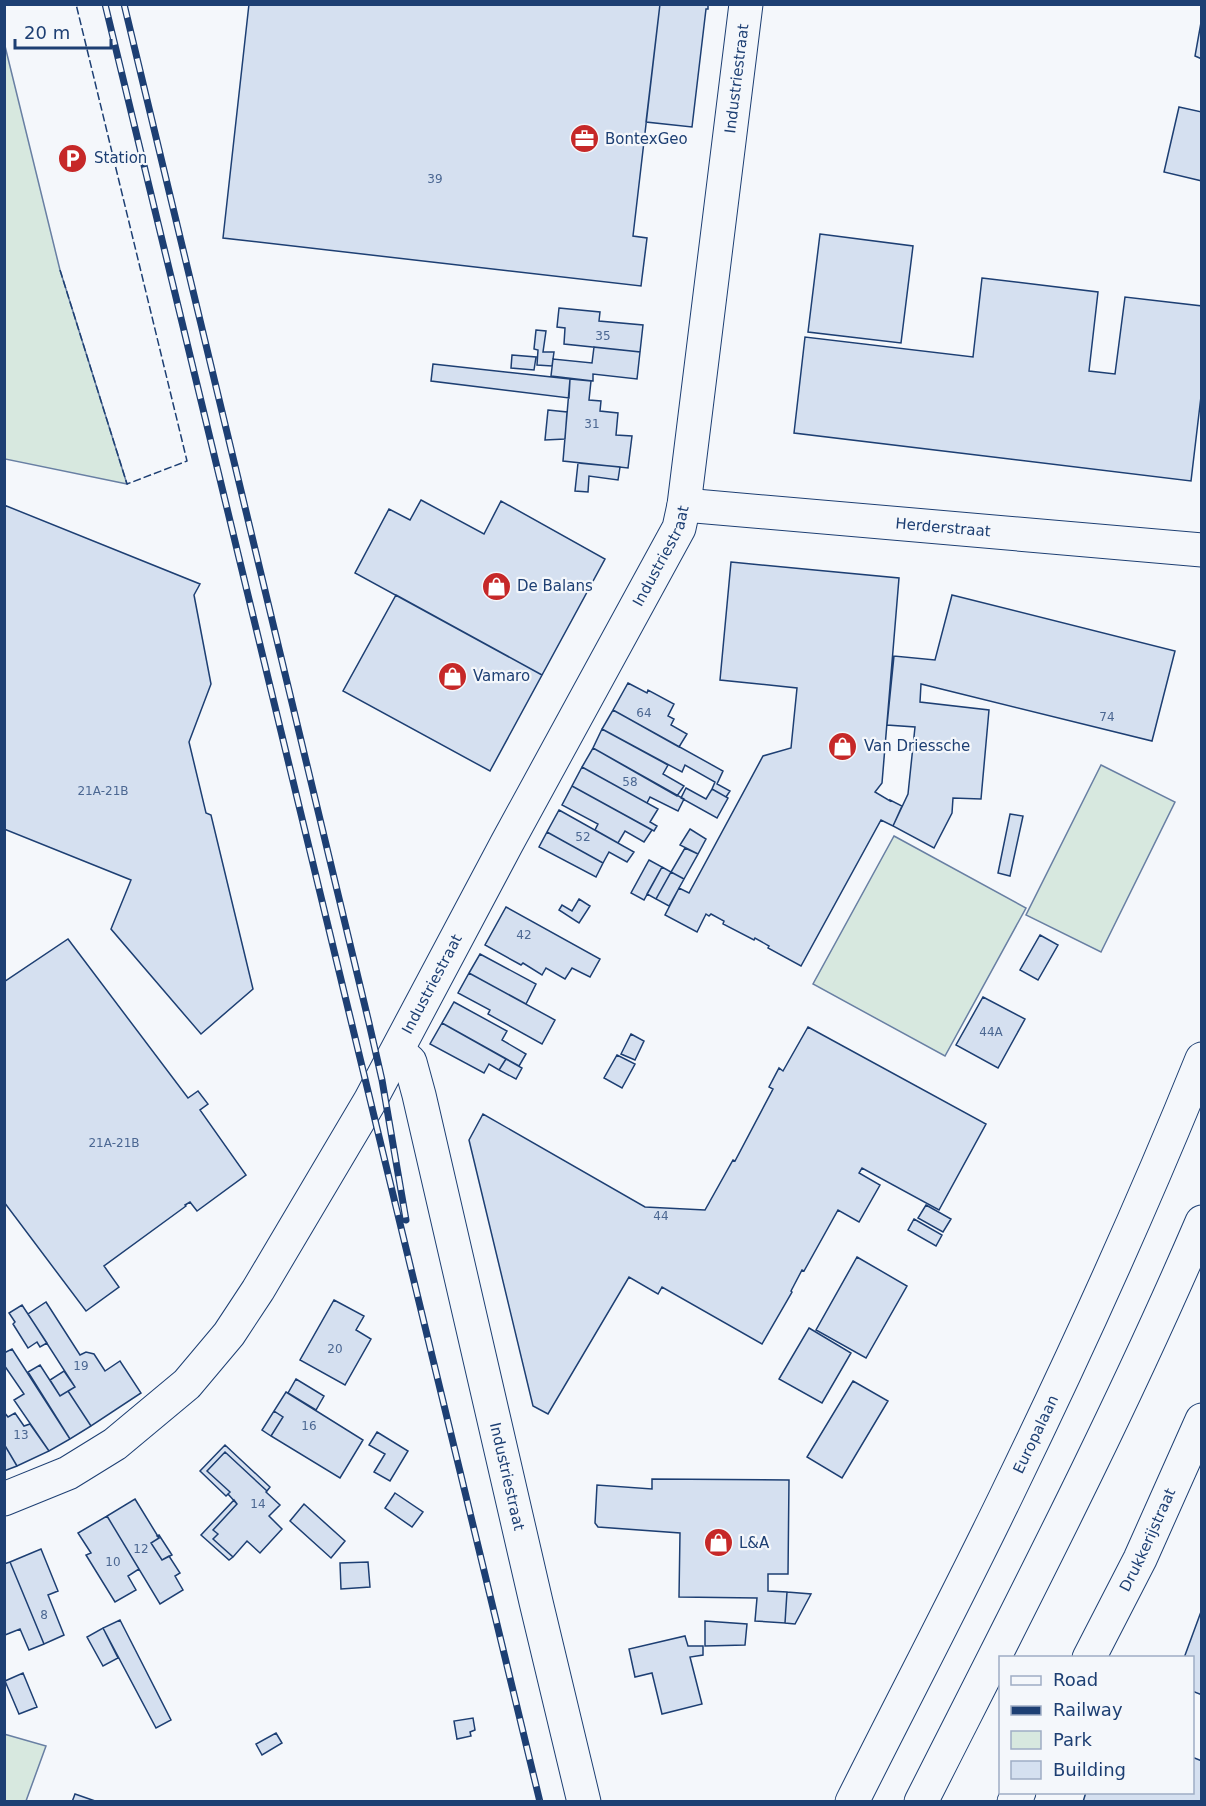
<svg xmlns="http://www.w3.org/2000/svg" width="1206" height="1806" viewBox="0 0 1206 1806" font-family="'DejaVu Sans',sans-serif">
	<rect width="100%" height="100%" fill="#f4f7fb"/>
	<!-- green -->
	<path fill="#d7e8df" stroke="#687fa3" stroke-width="1.5" d="M5,46L60,270L127,484L5,459Z
		M1101,765L1175,802L1101,952L1026,915Z
		M894,836L1026,908L945,1056L813,984Z
		M4,1734L46,1746L26,1801H5Z"/>
	<!-- building -->
	<path fill="#d5e0f0" stroke="#1d3f73" stroke-width="1.5" d="M249,4H660L633,236L647,238L641,286L223,238Z
		M660,4H707L708,6V9H706L692,127L646,122Z
		M1202,17V59L1195,56Z
		M1179,107L1202,112V181L1164,172Z
		M820,234L913,246L901,343L808,332Z
		M982,278L1098,292L1089,371L1115,374L1125,297L1202,306V388L1191,481L794,433L805,337L973,357Z
		M559,308L600,312L599,321L643,325L640,352L564,344L565,328L557,327Z
		M536,330L546,331L543,352H554L552,366L537,365L538,350L534,349Z
		M594,347L640,352L637,379L593,374V381L551,376L553,359L592,363Z
		M512,355L536,357L534,370L511,368Z
		M433,364L570,379L569,398L431,381Z
		M570,379L591,381L589,400L601,401L600,411L618,413L616,435L632,436L628,468L563,461Z
		M548,410L567,412L565,439L545,440Z
		M578,463L620,467L618,480L589,476L588,492L575,491Z
		M421,500L484,534L501,501L605,559L542,675L355,573L389,509L410,520Z
		M4,505L200,584L194,595L211,684L189,742L206,813L211,815L253,989L201,1034L111,929L131,880L4,829Z
		M731,562L899,578L882,783L875,792L890,801V800L902,806L893,826L881,820L801,966L768,948L769,946L755,938L754,940L723,924L724,921L711,914L709,916L706,914L697,932L665,915L679,888L689,893L763,756L791,748L797,688L720,680Z
		M396,595L542,675L490,771L343,691Z
		M952,595L1175,651L1152,741L921,684L920,702L989,710L981,799L953,798L952,813L934,848L893,826L908,794L915,727L887,725L894,656L935,660Z
		M628,683L647,693L648,690L674,704L668,716L674,719L671,725L687,734L679,747L613,710Z
		M613,710L723,771L717,784L730,791L726,797L712,789L715,782L685,765L682,772L602,729Z
		M602,729L668,765L663,774L684,786L677,796L593,748Z
		M593,748L684,799L678,811L650,797L647,803L582,767Z
		M582,767L658,809L650,822L657,826L654,831L572,786Z
		M572,786L652,830L644,842L625,831L618,843L595,830L598,824L562,805Z
		M686,788L706,799L712,789L728,798L717,818L681,798Z
		M559,810L634,852L627,862L609,852L603,863L547,832Z
		M1010,814L1023,816L1010,876L998,873Z
		M690,829L706,839L698,854L680,845Z
		M547,832L603,863L596,877L539,847Z
		M685,848L698,854L684,879L671,872Z
		M649,860L662,867L644,900L631,893Z
		M662,867L671,872L656,899L647,894Z
		M671,872L684,879L669,906L656,899Z
		M579,899L590,906L579,923L559,910L562,905L572,911Z
		M506,907L600,959L590,977L572,968L565,979L546,968L542,975L523,963L521,965L485,945Z
		M1040,935L1058,945L1038,980L1020,970Z
		M68,939L188,1098L198,1091L208,1104L200,1110L246,1175L197,1211L190,1202L185,1205L186,1206L104,1266L119,1287L86,1311L4,1202V982Z
		M480,954L536,984L526,1004L469,973Z
		M469,973L555,1020L542,1044L488,1014L490,1010L458,993Z
		M983,997L1025,1019L998,1068L956,1045Z
		M454,1002L507,1031L502,1040L526,1054L519,1066L442,1023Z
		M442,1023L506,1059L499,1070L489,1064L484,1073L430,1044Z
		M808,1027L986,1124L939,1210L862,1168L859,1173L880,1185L859,1222L838,1210L804,1271L802,1270L791,1291L792,1292L762,1344L662,1287L658,1294L629,1277L548,1414L533,1406L469,1140L483,1114L645,1207L705,1210L733,1160L735,1161L773,1089L769,1087L779,1068L783,1071Z
		M631,1034L644,1041L635,1060L621,1054Z
		M617,1055L635,1064L622,1088L604,1078Z
		M506,1059L522,1068L516,1079L499,1070Z
		M926,1205L951,1219L943,1232L918,1218Z
		M914,1219L942,1235L936,1246L908,1230Z
		M857,1257L907,1286L866,1358L816,1330Z
		M334,1300L364,1316L356,1330L371,1339L345,1385L300,1360Z
		M46,1302L80,1355L86,1352L94,1354L105,1371L120,1361L141,1393L91,1426L68,1391L75,1387L28,1314Z
		M22,1305L47,1343L40,1347L37,1342L28,1348L13,1324L15,1322L9,1313Z
		M809,1328L851,1353L822,1403L779,1379Z
		M12,1349L70,1439L49,1451L14,1400L24,1394L4,1365V1353Z
		M40,1365L60,1396L68,1391L91,1426L70,1439L28,1372Z
		M64,1371L75,1387L60,1396L50,1380Z
		M296,1379L324,1396L316,1410L288,1393Z
		M853,1381L888,1401L842,1478L807,1457Z
		M286,1392L363,1440L340,1478L271,1436L283,1417L274,1411Z
		M274,1411L283,1417L271,1436L262,1430Z
		M4,1412L8,1417L15,1413L24,1426L30,1424L49,1451L17,1466L4,1444Z
		M377,1432L408,1451L390,1481L374,1472L385,1454L369,1445Z
		M4,1444L17,1466L4,1471Z
		M225,1445L270,1487L267,1491L225,1452L207,1471L230,1492L226,1496L200,1471Z
		M225,1452L267,1491L266,1492L280,1505L269,1516L282,1529L260,1553L247,1541L233,1557L213,1539L218,1534L213,1530L237,1504L228,1494L230,1492L207,1471Z
		M652,1479L789,1480L788,1574H768V1591L787,1592L785,1623L755,1621L757,1598L679,1597L680,1533L598,1527L595,1523L597,1485L652,1489Z
		M395,1493L423,1512L412,1527L385,1508Z
		M135,1499L159,1538L151,1543L162,1560L169,1556L180,1573L175,1576L183,1590L160,1604L107,1516Z
		M234,1500L237,1504L213,1530L218,1534L213,1539L233,1557L229,1560L201,1535Z
		M304,1504L345,1541L331,1558L290,1521Z
		M107,1516L139,1569L128,1576L136,1590L115,1602L86,1555L91,1553L78,1533Z
		M159,1535L172,1555L162,1560L151,1543L159,1538L157,1536Z
		M41,1549L58,1591L48,1595L64,1635L44,1644L10,1562Z
		M10,1562L44,1644L29,1650L20,1629L5,1635L4,1633V1564Z
		M368,1562L370,1587L341,1589L340,1563Z
		M787,1592L811,1594L795,1624L785,1623Z
		M1202,1609V1695L1192,1691V1658H1184Z
		M120,1620L171,1720L156,1728L103,1628Z
		M705,1621L747,1624L745,1645L705,1646Z
		M103,1628L118,1658L103,1666L87,1637Z
		M685,1636L688,1646H703V1655L690,1657L702,1704L662,1714L652,1673L635,1677L629,1649Z
		M23,1673L37,1707L19,1714L5,1681Z
		M473,1718L475,1730L470,1732L471,1736L457,1739L454,1721Z
		M276,1733L282,1743L262,1755L256,1744Z
		M1192,1757L1202,1761V1802H1083L1086,1792H1192Z
		M75,1794L98,1802H72Z"/>
	<g fill="none" stroke-linecap="round" stroke-linejoin="round">
		<defs>
			<g id="minor">
				<path id="s1" d="M684,505L1202,550"/>
				<path id="s2" d="M398,1051L410,1062L419,1095L536,1602L584,1802"/>
				<path id="s3" d="M4,1499L68,1473L115,1444L187,1384L229,1334L258,1290L370,1101L507,843L679,528L684,505L746,4"/>
				<path id="s4" d="M1089,1658L1140,1559L1202,1420"/>
				<path d="M1014,1802L1019,1792"/>
			</g>
			<g id="highway">
				<path id="s5" d="M852,1802C904,1698 959,1594 1009,1490C1078,1348 1143,1205 1202,1059"/>
				<path d="M921,1802C1018,1610 1117,1420 1202,1222"/>
			</g>
		</defs>
		<!-- minor casing -->
		<use href="#minor" stroke="#1d3f73" stroke-width="35"/>
		<!-- highway casing -->
		<use href="#highway" stroke="#1d3f73" stroke-width="35"/>
		<!-- minor -->
		<use href="#minor" stroke="#f4f7fb" stroke-width="33"/>
		<!-- highway -->
		<use href="#highway" stroke="#f4f7fb" stroke-width="33"/>
		<defs>
			<path id="rail" d="M105,4L540,1802
				M124,4L369,1023L382,1080L406,1220"/>
		</defs>
		<!-- rail casing -->
		<use href="#rail" stroke="#1d3f73" stroke-width="7"/>
		<!-- rail -->
		<use href="#rail" stroke="#f4f7fb" stroke-width="4.5" stroke-dasharray="14" stroke-linecap="butt"/>
		<!-- fence -->
		<path stroke="#1d3f73" stroke-width="1.5" stroke-dasharray="8 3" stroke-linecap="butt" d="M60,270L127,484L187,461L76,4"/>
	</g>
	<!-- icons -->
	<defs>
		<symbol id="office-disc" viewBox="-11 -11 22 22"><circle r="9.5" fill="#c62828" stroke="#f4f7fb"/><path d="M-6-3h4V-5.5h4V-3h4V5H-6ZM-1-4.5V-3h2v-1.5ZM-6 0V1H6V0Z" fill="#fff"/></symbol>
		<symbol id="parking-disc" viewBox="-11 -11 22 22"><circle r="9.5" fill="#c62828" stroke="#f4f7fb"/><path d="M-3.5-5.5H1a3.5 3.5 0 0 1 0 7H-1V5.5H-3.5ZM-1-3.4V-.6H.8a1.4 1.4 0 0 0 0-2.8Z" fill="#fff"/></symbol>
		<symbol id="shop-disc" viewBox="-11 -11 22 22"><circle r="9.5" fill="#c62828" stroke="#f4f7fb"/><path d="M-5-2.5h2.3a2.7 3.5 0 0 1 5.4 0H5L5.5 6h-11ZM-1.5-2.5h3a1.5 2.3 0 0 0-3 0Z" fill="#fff"/></symbol>
	</defs>
	<g fill-rule="evenodd">
		<use href="#office-disc" x="568" y="122" width="33" height="33"/>
		<use href="#parking-disc" x="56" y="142" width="33" height="33"/>
		<use href="#shop-disc" x="480" y="570" width="33" height="33"/>
		<use href="#shop-disc" x="436" y="660" width="33" height="33"/>
		<use href="#shop-disc" x="826" y="730" width="33" height="33"/>
		<use href="#shop-disc" x="702" y="1526" width="33" height="33"/>
	</g>
	<g text-anchor="middle" dominant-baseline="central" stroke-width="4.5" stroke-linejoin="round" paint-order="stroke">
		<!-- number labels -->
		<g font-size="12" fill="#4b6792">
			<text x="435" y="179">39</text>
			<text x="603" y="336">35</text>
			<text x="592" y="424">31</text>
			<text x="644" y="713">64</text>
			<text x="1107" y="717">74</text>
			<text x="630" y="782">58</text>
			<text x="103" y="791">21A-21B</text>
			<text x="583" y="837">52</text>
			<text x="524" y="935">42</text>
			<text x="991" y="1032">44A</text>
			<text x="114" y="1143">21A-21B</text>
			<text x="661" y="1216">44</text>
			<text x="335" y="1349">20</text>
			<text x="81" y="1366">19</text>
			<text x="309" y="1426">16</text>
			<text x="21" y="1435">13</text>
			<text x="258" y="1504">14</text>
			<text x="141" y="1549">12</text>
			<text x="113" y="1562">10</text>
			<text x="44" y="1615">8</text>
		</g>
		<!-- street labels -->
		<g font-size="15" fill="#1d3f73" stroke="#f4f7fb">
			<text stroke="none"><textPath href="#s3" startOffset="1660">Industriestraat</textPath></text>
			<text stroke="none"><textPath href="#s1" startOffset="260">Herderstraat</textPath></text>
			<text stroke="none"><textPath href="#s3" startOffset="1174">Industriestraat</textPath></text>
			<text stroke="none"><textPath href="#s3" startOffset="688">Industriestraat</textPath></text>
			<text stroke="none"><textPath href="#s5" startOffset="411">Europalaan</textPath></text>
			<text stroke="none"><textPath href="#s2" startOffset="442">Industriestraat</textPath></text>
			<text stroke="none"><textPath href="#s4" startOffset="132">Drukkerijstraat</textPath></text>
		</g>
		<!-- poi labels -->
		<g font-size="15" fill="#1d3f73" stroke="#f4f7fb" text-anchor="start">
			<text x="605" y="139">BontexGeo</text>
			<text x="94" y="158">Station</text>
			<text x="517" y="586">De Balans</text>
			<text x="473" y="676">Vamaro</text>
			<text x="864" y="746">Van Driessche</text>
			<text x="739" y="1543">L&amp;A</text>
		</g>
	</g>
	<!-- border -->
	<rect width="1206" height="1806" fill="none" stroke="#1d3f73" stroke-width="12"/>
	<!-- legend -->
	<rect x="999" y="1656" width="195" height="138" fill="#f4f7fb" stroke="#9eadc5" stroke-width="1.5"/>
	<rect x="1011" y="1676" width="30" height="9" fill="#f4f7fb" stroke="#9eadc5" stroke-width="1.5"/>
	<text x="1053" y="1686" font-size="18" fill="#1d3f73">Road</text>
	<rect x="1011" y="1706" width="30" height="9" fill="#1d3f73" stroke="#9eadc5" stroke-width="1.5"/>
	<text x="1053" y="1716" font-size="18" fill="#1d3f73">Railway</text>
	<rect x="1011" y="1731" width="30" height="18" fill="#d7e8df" stroke="#9eadc5" stroke-width="1.5"/>
	<text x="1053" y="1746" font-size="18" fill="#1d3f73">Park</text>
	<rect x="1011" y="1761" width="30" height="18" fill="#d5e0f0" stroke="#9eadc5" stroke-width="1.5"/>
	<text x="1053" y="1776" font-size="18" fill="#1d3f73">Building</text>
	<!-- scale -->
	<path d="M15 39v9h96v-9" fill="none" stroke="#1d3f73" stroke-width="3"/>
	<text x="24" y="39" font-size="18" fill="#1d3f73" stroke="#f4f7fb" stroke-width="4.5" paint-order="stroke">20 m</text>
</svg>
